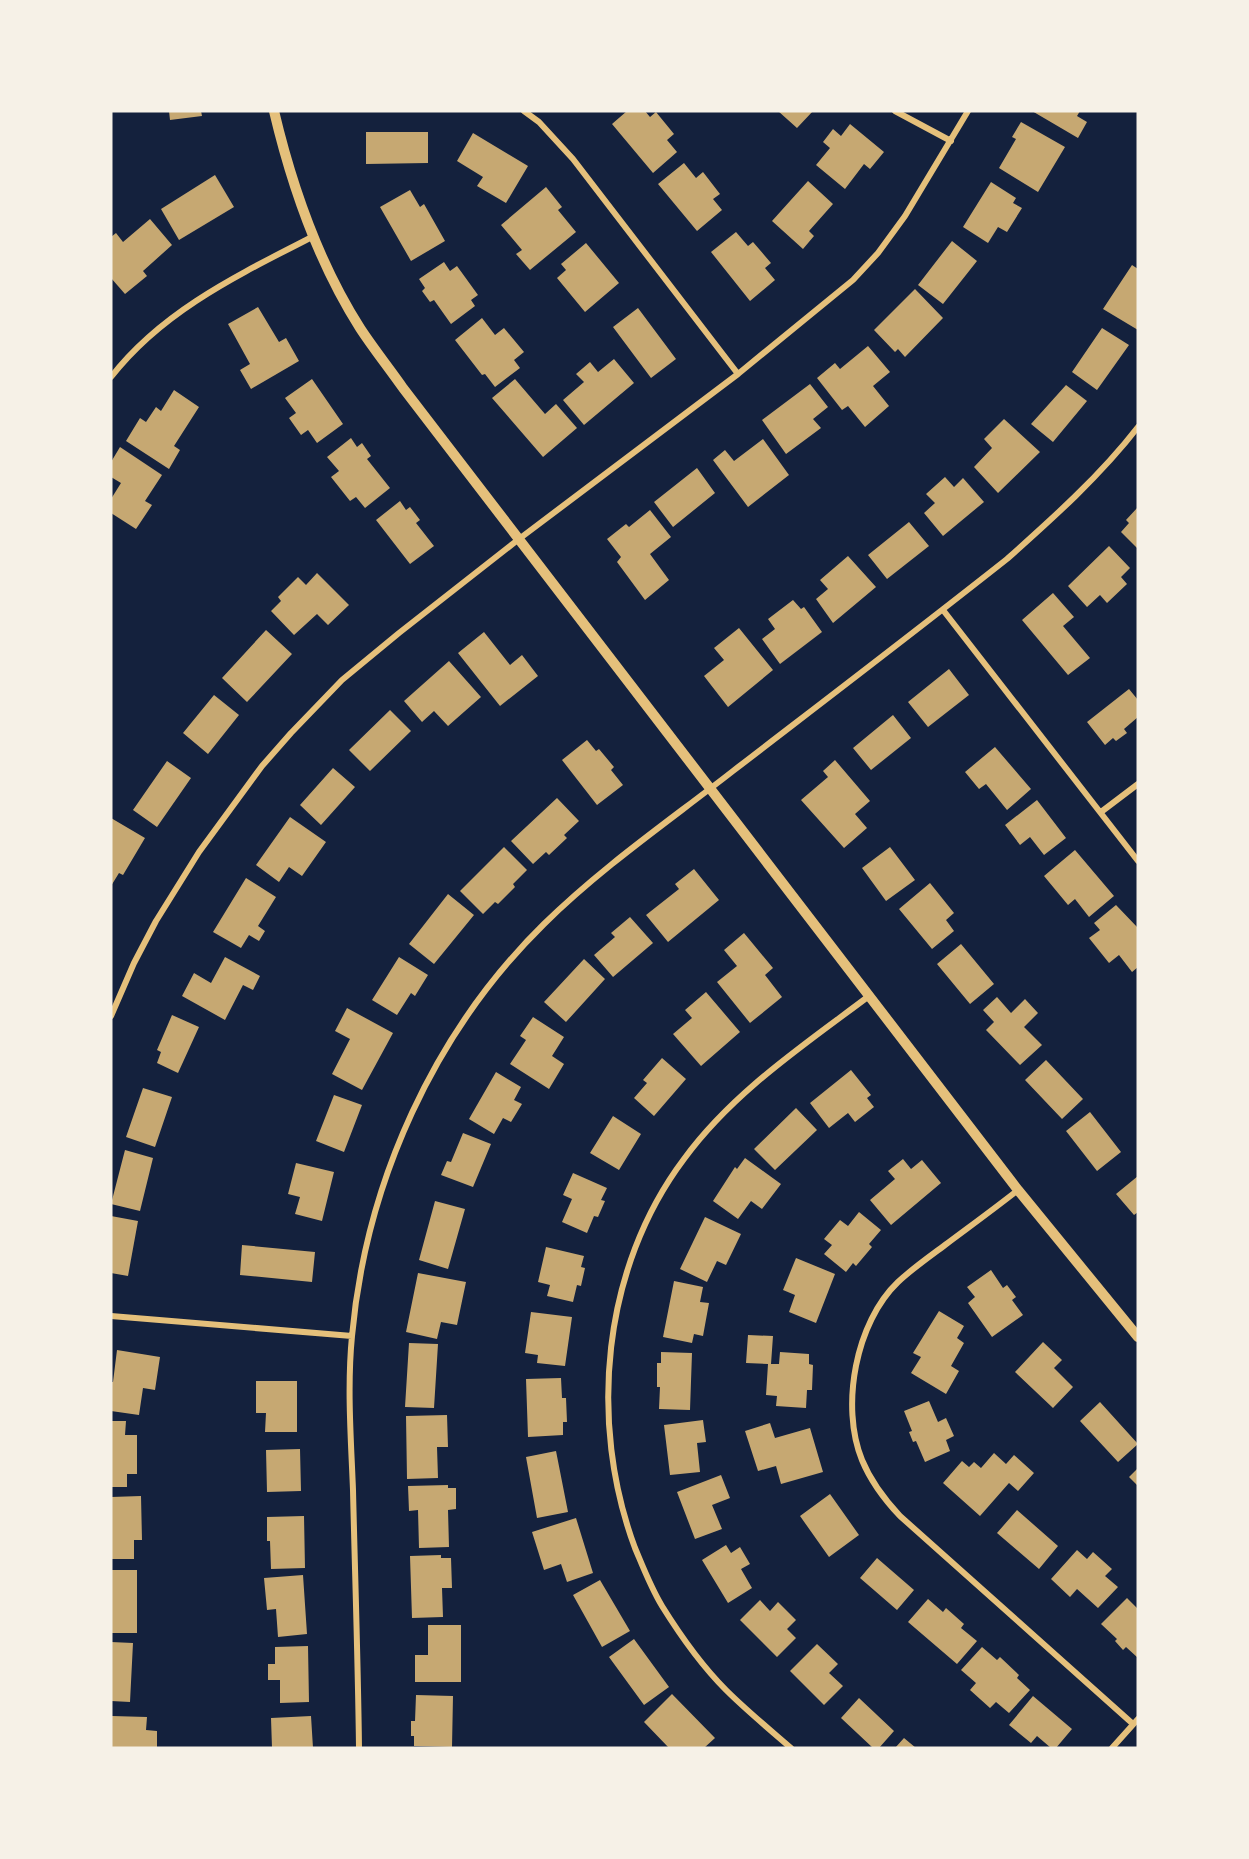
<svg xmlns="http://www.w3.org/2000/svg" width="1249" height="1859" viewBox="0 0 1249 1859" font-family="'Titillium Web',sans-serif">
	<rect width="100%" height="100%" fill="#14213d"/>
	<!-- building -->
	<path fill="#c6a872" d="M169,111H201L202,116L170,120Z
		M627,111H645L650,117L656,112L674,134L667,140L677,152L653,173L612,124Z
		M778,111H813L797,128Z
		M1032,111H1080L1077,116L1087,122L1078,138Z
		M1021,122L1065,147L1038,192L999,168L1016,139L1012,137Z
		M850,124L884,152L870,169L864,164L845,189L816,165L830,148L823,142L833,129L841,136Z
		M366,132H428V163L366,164Z
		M473,133L528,166L506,203L477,186L483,177L457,161Z
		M684,163L696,178L703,172L720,194L713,199L722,210L697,231L658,184Z
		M215,175L234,207L179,240L161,209Z
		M808,181L833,204L809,231L814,236L803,249L772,221Z
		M991,182L1016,198L1013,203L1022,208L1007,232L998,227L988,243L963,227Z
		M546,187L562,207L558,210L576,232L530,270L516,254L522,250L501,225Z
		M410,190L420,207L424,204L445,241L411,261L380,207Z
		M150,219L172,245L143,271L147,276L125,294L111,278V237L116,233L123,242Z
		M736,232L748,246L753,242L771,263L765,268L775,280L750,301L711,252Z
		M952,241L977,261L943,304L918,285Z
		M586,243L619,283L585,312L557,278L566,270L561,264Z
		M444,262L450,271L457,266L478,295L471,300L475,306L451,324L434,300L430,302L422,291L425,288L419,279Z
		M1132,265L1138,269V330L1103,309Z
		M915,289L943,318L905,357L898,349L895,352L874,330Z
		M258,307L279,342L286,338L299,361L251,389L240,370L250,364L228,324Z
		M638,308L676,359L651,378L613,327Z
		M482,318L495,335L504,328L524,352L514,360L520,368L495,387L485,374L482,375L455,340Z
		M1102,328L1129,345L1097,390L1072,372Z
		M868,346L890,372L873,386L889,406L865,427L848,406L842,410L817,378L835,363L840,369Z
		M614,359L634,383L584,425L563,400L584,382L576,374L590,362L598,372Z
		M312,379L343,424L317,443L308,430L301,435L289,418L296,413L285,398Z
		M515,379L545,414L556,404L577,428L543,457L492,398Z
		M810,384L828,407L813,419L821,428L786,454L762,420Z
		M1066,385L1087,401L1053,442L1031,424Z
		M174,390L199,407L174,446L180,450L169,469L126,441L140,418L146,422L156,407L161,411Z
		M1004,419L1040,452L998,493L974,467L992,448L984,439Z
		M351,438L357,447L362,443L371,456L367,459L390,488L365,508L356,497L350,501L331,477L339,471L327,457Z
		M763,439L789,475L748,507L713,460L725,450L734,461Z
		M120,447L162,475L145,501L152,505L136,529L111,513V499L121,483L111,477V462Z
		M697,468L715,493L673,527L654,502Z
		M945,477L954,487L963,478L984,502L943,536L924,513L935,503L926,494Z
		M400,501L406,510L410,507L420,520L416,523L434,546L410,564L376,520Z
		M1138,507V549L1121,532L1129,523L1126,520Z
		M650,510L671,537L650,554L669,580L645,600L617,562L621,557L607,539L626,524L629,527Z
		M909,522L929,546L887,579L868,555Z
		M1109,546L1130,568L1121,577L1127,584L1107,603L1100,595L1087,607L1068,586Z
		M848,556L876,587L833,623L816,599L828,589L820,580Z
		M317,573L349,605L328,625L317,614L294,635L271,611L281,601L278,597L298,577L306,585Z
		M1053,593L1074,617L1063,626L1090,658L1068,675L1022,620Z
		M793,600L801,609L804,607L822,632L780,664L762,639L775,629L768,619Z
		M739,628L773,670L728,707L704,676L724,660L714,648Z
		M266,630L292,654L247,702L222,678Z
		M484,632L510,665L522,655L538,676L500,706L458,653Z
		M449,661L481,697L448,726L434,711L422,722L404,701Z
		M949,669L969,695L928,727L908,702Z
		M1129,689L1138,700V717L1124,729L1127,733L1116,741L1113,738L1105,745L1087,722Z
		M214,695L239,715L208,754L183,733Z
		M390,710L411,731L370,771L349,750Z
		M893,715L911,738L871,770L853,748Z
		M587,740L596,751L599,749L614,767L611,770L623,785L597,805L562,760Z
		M995,747L1031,789L1007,810L986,784L979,789L965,772Z
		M835,760L870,801L855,814L867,828L844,848L801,800L828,777L823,771Z
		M167,761L191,778L157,827L133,810Z
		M333,768L355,787L321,825L300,805Z
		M557,798L579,821L564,835L567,838L549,855L546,852L533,864L511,841Z
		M1037,800L1066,838L1044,855L1030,837L1020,845L1005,825Z
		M290,817L326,842L302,876L289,867L279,882L256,865Z
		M111,818L145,838L123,875L119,873L111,886Z
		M504,847L527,870L513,884L515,887L498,904L495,902L483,914L460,891Z
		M890,847L915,880L886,901L862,868Z
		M1075,850L1114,896L1089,917L1075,899L1068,905L1044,876Z
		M694,869L719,900L668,942L646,915L679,889L675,884Z
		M246,878L276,897L258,926L265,931L259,941L249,935L241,948L213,932Z
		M930,883L954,913L946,920L954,931L932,949L899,909Z
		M448,894L474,915L434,964L409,944Z
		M1116,905L1138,928V967L1132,972L1119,955L1109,963L1089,938L1100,930L1094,923Z
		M630,917L653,943L613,977L594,955L615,937L611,933Z
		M744,933L773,968L765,975L782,997L750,1023L717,982L737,966L724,950Z
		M961,944L994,984L970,1004L937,964Z
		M225,957L260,976L253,990L243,985L225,1020L182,996L194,973L211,983Z
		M399,957L428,975L415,996L411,993L397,1015L372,1000Z
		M584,959L605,979L566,1022L544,1002Z
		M706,992L740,1032L701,1066L673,1034L692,1018L685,1010Z
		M997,997L1011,1013L1025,999L1038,1013L1024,1027L1042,1045L1020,1065L986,1030L994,1022L983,1010Z
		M347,1008L393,1033L362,1090L332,1074L350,1039L335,1031Z
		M172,1015L199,1027L178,1073L157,1063L161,1052L157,1050Z
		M533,1017L564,1037L552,1056L564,1064L549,1089L510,1064L526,1040L520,1036Z
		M662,1058L686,1079L654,1116L634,1098L647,1083L643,1080Z
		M1046,1060L1083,1099L1062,1119L1025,1080Z
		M851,1070L871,1095L867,1098L874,1107L855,1122L848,1113L829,1128L810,1103Z
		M496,1072L521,1087L514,1100L522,1104L511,1122L503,1118L494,1134L469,1119Z
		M143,1088L172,1097L155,1147L126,1137Z
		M334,1095L362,1105L344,1152L316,1141Z
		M796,1108L817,1130L775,1170L754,1149Z
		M1090,1112L1121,1152L1097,1171L1066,1131Z
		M613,1116L641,1134L619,1170L590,1153Z
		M463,1133L491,1144L473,1187L441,1175L447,1161L451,1162Z
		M125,1150L153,1158L140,1211L111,1204Z
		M745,1158L781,1184L762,1209L751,1201L738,1219L713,1201L735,1167L737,1169Z
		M903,1159L911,1169L922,1160L941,1183L891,1225L870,1200L895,1179L888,1171Z
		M296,1163L334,1172L322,1221L295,1214L300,1197L288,1194Z
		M573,1173L607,1188L601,1200L605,1201L598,1217L594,1216L587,1233L562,1222L572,1199L563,1195Z
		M1138,1176V1212L1134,1215L1116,1194Z
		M435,1201L465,1209L448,1269L419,1260Z
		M859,1212L881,1230L869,1244L872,1247L856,1266L853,1263L846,1272L824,1254L832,1245L824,1239L840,1220L848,1226Z
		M111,1216L138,1221L128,1276L111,1273Z
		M705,1217L741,1234L726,1265L717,1261L707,1282L680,1269Z
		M242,1245L315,1252L312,1282L240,1275Z
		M546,1247L584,1256L581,1267L585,1268L581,1286L577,1285L573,1302L547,1296L550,1285L538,1282Z
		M796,1258L835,1274L816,1323L789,1312L795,1295L783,1290Z
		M991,1270L1003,1288L1007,1285L1016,1297L1012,1300L1023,1315L992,1337L968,1303L975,1297L967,1287Z
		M418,1273L466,1282L457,1325L441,1322L437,1339L406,1332Z
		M674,1281L703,1287L700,1302L709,1303L703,1336L694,1334L692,1343L663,1337Z
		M939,1311L964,1326L957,1338L964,1343L951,1366L959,1371L946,1394L911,1373L921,1357L913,1353Z
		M531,1312L572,1317L565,1366L537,1363L538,1355L525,1353Z
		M748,1335L773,1336L771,1364H779L780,1352L809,1354V1364L813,1365L812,1390H807L806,1408L776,1406L777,1396L766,1395L768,1364L746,1363Z
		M1043,1342L1062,1360L1054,1368L1073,1387L1053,1408L1015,1372Z
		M409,1343L438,1344L434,1408L405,1407Z
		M117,1350L160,1357L155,1390L143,1388L139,1415L111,1411V1382H113Z
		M661,1352L692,1353L690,1410L659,1409L660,1387H657V1363H661Z
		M561,1378L562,1398H566L567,1422H563V1435L528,1437L526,1379Z
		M256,1381H297V1432H265L266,1413H256Z
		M929,1401L938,1422L946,1418L954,1436L946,1440L950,1451L925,1462L916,1441L913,1442L909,1432L912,1431L904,1411Z
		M1100,1402L1138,1444L1118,1462L1080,1421Z
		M447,1415L448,1447H437L438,1478L407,1479L406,1416Z
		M703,1420L706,1442L697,1443L700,1472L670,1475L664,1425Z
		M111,1421H126L125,1435H137V1474H127V1487H111Z
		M770,1423L775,1438L810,1428L823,1472L781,1484L776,1466L758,1471L745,1431Z
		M300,1449L301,1491L267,1492L266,1450Z
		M556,1451L568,1512L537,1518L526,1457Z
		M994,1453L1006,1464L1014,1455L1034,1473L1018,1491L1009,1483L980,1516L943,1483L962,1461L969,1467L974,1462L981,1468Z
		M1138,1468V1486L1129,1477Z
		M721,1475L730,1498L712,1505L722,1529L695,1539L677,1492Z
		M448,1485V1488H456V1509L448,1510L449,1547L419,1548L418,1510L409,1511L408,1486Z
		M830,1494L859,1535L829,1557L800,1516Z
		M141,1496L142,1540H134V1559H111V1497Z
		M1017,1510L1058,1546L1039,1569L997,1533Z
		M304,1516L305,1568L271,1569L270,1541H267V1517Z
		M576,1518L593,1573L567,1582L561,1564L544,1570L532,1532Z
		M726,1545L731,1553L740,1547L750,1564L741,1569L752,1588L728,1603L702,1560Z
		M1077,1550L1087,1559L1093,1552L1112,1569L1105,1576L1118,1587L1098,1608L1077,1589L1070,1597L1051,1579Z
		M441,1555V1558H451L452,1588H442L443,1617L412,1618L410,1556Z
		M877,1558L914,1590L897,1610L860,1578Z
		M111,1570H137V1633H111Z
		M303,1575L307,1634L278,1637L276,1609L267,1610L264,1578Z
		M600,1580L630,1631L602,1647L573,1595Z
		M1127,1598L1138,1609V1658L1126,1647L1123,1650L1115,1641L1117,1639L1101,1624Z
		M928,1599L943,1612L946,1608L964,1624L961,1628L977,1641L957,1664L908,1622Z
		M760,1600L770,1611L778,1602L796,1620L787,1629L796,1638L777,1657L740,1620Z
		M428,1625H461V1682H415V1655H428Z
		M634,1639L669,1687L644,1705L609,1657Z
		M111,1642L133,1643L130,1702L111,1701Z
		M817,1644L838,1664L829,1673L843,1686L824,1705L790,1671Z
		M308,1646L309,1702L280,1703V1680H268V1664H275V1647Z
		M982,1647L997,1660L1000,1657L1019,1675L1017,1678L1030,1690L1009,1713L996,1702L990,1708L970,1690L976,1683L961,1670Z
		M672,1694L715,1738L704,1748H669L644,1722Z
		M416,1695L453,1696L452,1747L414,1746V1736H411V1721H415Z
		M1033,1696L1072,1729L1056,1748H1051L1037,1736L1031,1743L1009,1725Z
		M859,1698L894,1731L879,1748H873L841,1718Z
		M112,1716L147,1717L146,1730L157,1731V1748H111Z
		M311,1716L313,1748H272L271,1718Z
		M904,1738L916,1748H895Z"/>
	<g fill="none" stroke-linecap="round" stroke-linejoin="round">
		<!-- minor -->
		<path stroke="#e5c07b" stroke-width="6" d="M524,111L539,122L573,159L738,374
			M895,111L951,141
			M111,377C163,310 240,274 314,236
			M943,610L1138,861
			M1101,812L1138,784
			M111,1016L134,963L156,921L199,852L262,766L291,733L342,680L399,633L519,539L738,374L853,280L878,253L905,216L968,111
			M1018,1190C994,1209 969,1227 945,1245C929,1257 913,1268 898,1282C856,1322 840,1406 862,1460C871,1482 884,1499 900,1516L1133,1724
			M111,1316L352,1336
			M359,1748C358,1662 355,1576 353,1490C351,1439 347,1387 352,1336C366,1182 434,1032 544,924C602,867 669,821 733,771C824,701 916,631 1007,559C1053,518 1100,476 1138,427
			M791,1748C769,1729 746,1710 726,1690C702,1666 680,1635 662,1606C651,1588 643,1567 635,1548C588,1422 602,1268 684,1159C733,1092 804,1045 869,996
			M1112,1748L1138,1719"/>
		<!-- tertiary -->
		<path stroke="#e5c07b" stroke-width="10" d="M274,111C292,187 318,262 360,328C373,348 389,368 403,388L1018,1190L1138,1337"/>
	</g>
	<!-- border -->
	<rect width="1249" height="1859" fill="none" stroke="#f6f1e7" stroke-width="225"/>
</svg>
